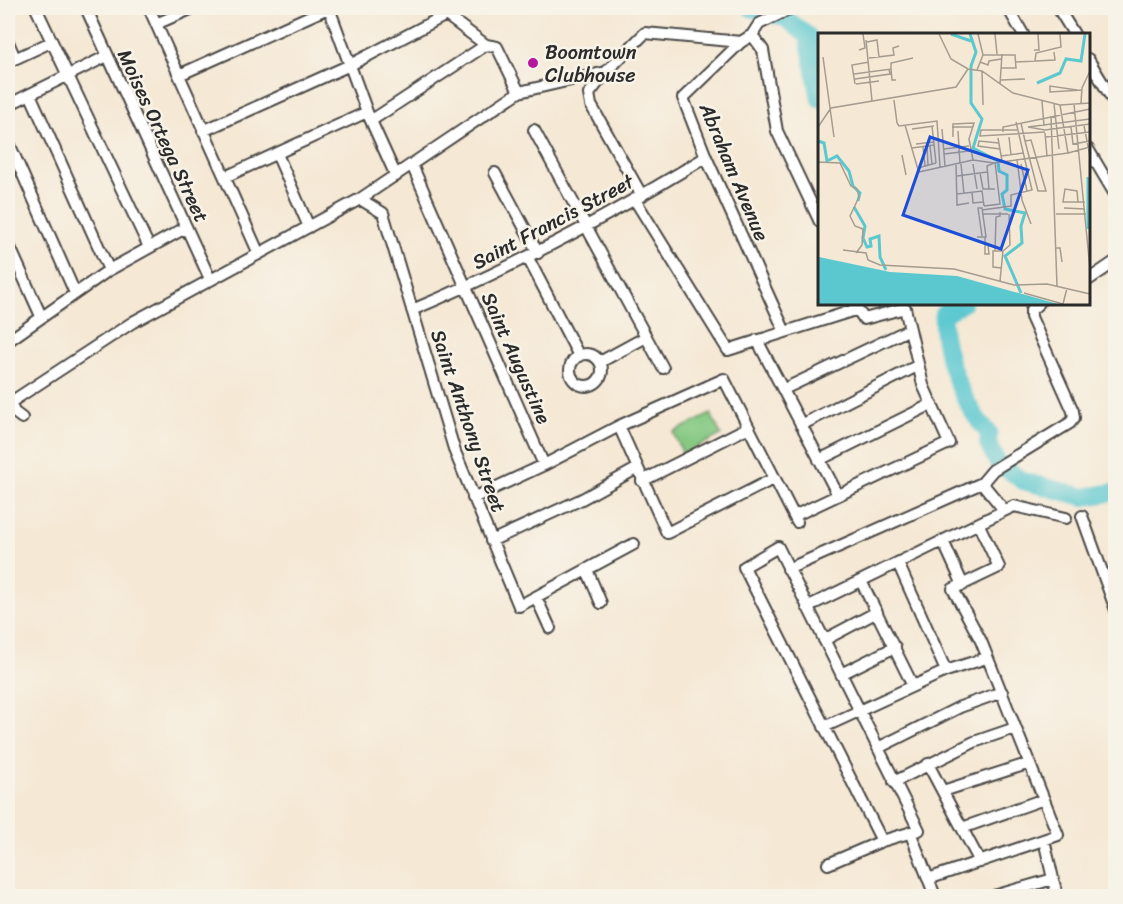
<svg xmlns="http://www.w3.org/2000/svg" width="1123" height="904" viewBox="0 0 1123 904" font-family="Sriracha,sans-serif">
	<rect width="100%" height="100%" fill="#f7f3e8"/>
	<filter id="ink" filterUnits="userSpaceOnUse"><feTurbulence type="fractalNoise" baseFrequency=".0167" numOctaves="2"/><feDisplacementMap in="SourceGraphic" scale="12" xChannelSelector="R" yChannelSelector="G"/><feConvolveMatrix kernelMatrix="1 2 1 2 8 2 1 2 1" color-interpolation-filters="sRGB"/></filter>
	<filter id="wash" filterUnits="userSpaceOnUse"><feTurbulence type="fractalNoise" baseFrequency=".008" numOctaves="4" result="noise"/><feDisplacementMap in="SourceGraphic" scale="24" xChannelSelector="R" yChannelSelector="G"/><feGaussianBlur stdDeviation="1.35" result="paint"/><feColorMatrix in="noise" values="0 0 0 0 0 0 0 0 0 0 0 0 0 0 0 0 0 1.4 0 .05"/><feComposite in="paint" operator="in"/></filter>
	<g filter="url(#wash)">
		<rect width="100%" height="100%" fill="#f5e8d4"/>
		<!-- green -->
		<path fill="#85c983" stroke="#587a57" stroke-width="1.5" d="M711,414L721,435L683,454L673,432Z"/>
		<g fill="none" stroke-linecap="round" stroke-linejoin="round">
			<!-- river -->
			<path stroke="#5bc8d0" stroke-width="18" d="M751,8L784,17L808,36L820,99
				M963,303L943,314C941,351 963,406 989,433L988,444L998,463L1023,481L1084,497L1116,492"/>
		</g>
	</g>
	<g filter="url(#ink)">
		<g fill="none" stroke-linecap="round" stroke-linejoin="round">
			<defs>
				<path id="minor" d="M36,8L149,247
					M86,8L210,279
					M149,8L259,254
					M329,8L367,112L396,176
					M444,8L446,15L486,45L497,47L519,92
					M1008,8L1023,34
					M1058,8L1074,34
					M1113,8L1116,12
					M156,24L193,8
					M752,35L763,50L777,131L820,222
					M8,42L15,58
					M741,42L683,98L706,157L785,332
					M1088,59L1116,105
					M8,62L51,42
					M606,72L589,94L591,105L642,196
					M179,75L328,8
					M30,94L109,270
					M8,105L107,56
					M372,120L486,45
					M534,130L663,368
					M203,131L350,65L446,15
					M8,141L75,293
					M1088,149L1116,196
					M277,154L309,227
					M412,165L544,465
					M495,173L538,253
					M225,177L367,112
					M360,199L383,213L455,452L519,606L634,544
					M635,200L728,350L855,310
					M8,243L41,316
					M528,258L579,356
					M1088,280L1116,261
					M412,310C515,267 611,215 706,157
					M757,340L838,495
					M8,341L109,270L185,228
					M570 370a16 16 0 1 1 32 0a16 16 0 1 1-32 0Z
					M600,362L646,337
					M784,389L910,329
					M8,397L14,412L22,418
					M11,402L133,322L360,199L519,92L606,72L645,33L741,42L752,35L759,24L792,8
					M801,425L917,366
					M619,426L667,533L773,479
					M819,460L932,404
					M642,481L747,428
					M982,483L1004,510
					M473,498L544,465L619,426L724,379L797,522
					M794,516L949,443L923,385L905,308L864,319L853,303
					M1082,516L1116,610
					M491,541L582,499L636,469
					M943,541L963,585
					M898,563L946,671
					M788,569L982,483L993,470L1070,423L1074,418L1073,411L1031,317V310L1039,303
					M587,570L601,603
					M861,581L913,686
					M536,597L550,628
					M807,607L1014,506L1066,518
					M824,640L877,612
					M841,674L895,647
					M824,727L946,671L986,658
					M878,748L960,707L1002,692
					M928,764L980,862
					M894,782L974,742L1015,728
					M943,791L1030,763
					M962,828L1044,799
					M910,832L935,896
					M1044,840L1057,896
					M828,864L882,841L919,830L778,547L744,567L882,841
					M928,879L1058,835L981,641L953,589L999,567L979,525
					M994,896L1053,879"/>
			</defs>
			<!-- minor casing -->
			<use href="#minor" stroke="#494744" stroke-width="14"/>
			<!-- minor -->
			<use href="#minor" stroke="#fff" stroke-width="10"/>
		</g>
	</g>
	<!-- markers -->
	<circle fill="#b5179e" stroke="#f7f3e8" stroke-width="2" cx="533" cy="63" r="6"/>
	<g text-anchor="middle" dominant-baseline="central" stroke-width="5" stroke-linejoin="round" paint-order="stroke">
		<!-- poi labels -->
		<g font-size="20" fill="#2b2b2b" stroke="#f7f3e8" text-anchor="start">
			<text x="545" y="52">Boomtown<tspan x="545" dy="23">Clubhouse</tspan></text>
		</g>
		<!-- street labels -->
		<g font-size="20" fill="#2b2b2b" stroke="#f7f3e8">
			<text transform="translate(163 136) rotate(65)">Moises Ortega Street</text>
			<text transform="translate(734 172) rotate(67)">Abraham Avenue</text>
			<text transform="translate(553 222) rotate(-28)">Saint Francis Street</text>
			<text transform="translate(516 358) rotate(66)">Saint Augustine</text>
			<text transform="translate(468 421) rotate(71)">Saint Anthony Street</text>
		</g>
	</g>
	<!-- overview -->
	<g transform="translate(818 33)">
		<rect width="272" height="272" fill="#f5e8d4"/>
		<path d="M1,224L72,239L139,243L240,271H0Z" fill="#5bc8d0"/>
		<path fill="none" stroke="#5bc8d0" stroke-width="3" d="M133,1L153,8M152,1L158,19L153,33V70L164,86L155,115L180,128L181,138L189,142V157L184,161L187,176L207,180L203,193L204,210L187,223L203,260M219,50L242,40L248,26L263,28L267,1M0,108L6,110L9,128L19,123L31,138L35,153L42,160L40,168M36,174L47,193L45,205L49,214L53,213L52,206L61,203L62,224L68,237M270,196V144"/>
		<path fill="none" stroke="#a49c90" stroke-width="1.5" d="M121,1L133,26L150,36L164,38L195,60L242,72L272,70M177,1L179,21M48,7L54,68M49,9L59,7L61,24M41,17L47,15L45,1M216,17H221L220,1M165,22H197L198,35H183M5,24L16,104M51,25L76,22L75,15L81,13M217,28L218,20L243,14L242,1M162,29L170,32L171,28L183,26M197,29L237,27L236,19M73,36V30L95,25M159,37L165,22L160,1M164,38L165,72M36,41L73,36L74,47H78M37,46L72,41L71,36M183,47L207,46M37,51L34,32L51,29M38,51L61,48M182,51L184,21M259,57L232,53V59L264,57M76,67L79,90M224,68L226,93M263,70L264,55L272,38M236,71L241,116M256,71L272,236M242,72L250,120L272,114M233,83L239,253M272,86L210,94L227,97L272,91M79,90L81,93L119,88L122,134M203,90L207,108L220,158H228L213,107L207,108M87,92L101,140M114,93L118,130M266,93L272,123M0,94L13,75L138,54L150,36M134,94H155M253,94L255,111L272,108M94,96L116,93M124,96L127,133M199,97H163L162,103L227,99M140,98L142,131M185,99V94L272,76M227,100L229,123M135,104V91L156,90L151,106L155,127M191,104L193,122M228,104L272,99M180,105L184,128M181,110L161,108L160,113L182,116M98,111L116,109M109,113L110,132M112,113L114,131M105,114L107,133M94,115L116,112M126,116L151,113M126,121L151,118M84,122L88,142M183,123L205,120M199,126L204,167L213,191M0,129L22,130L33,153L39,156L41,164L32,183L37,193L45,196L44,212L38,220M143,131L146,161M155,131L159,156M203,131L209,158M138,132L139,172L151,170M100,135L118,130M101,139L155,127L176,130L250,120M162,140L165,156H177M139,143L169,139M171,156L169,133L176,130M154,159L155,170L165,169M139,161L164,158L166,173M260,169L259,158L247,156L245,169H267M166,173L182,171L177,129M246,175L267,176M164,177L193,173V162L214,157L198,89M164,181H190M238,181H268M159,204H168L164,175H160L164,203M167,204V221H171L170,212M238,215H242L244,229M25,217L48,220L50,227L62,232L136,236L196,252L229,251L272,261M177,218L178,184L182,183V179M184,235L175,234V218H185M182,248L185,218L192,212L191,181M206,260L245,271L249,255"/>
		<path fill="#1d4ed8" fill-opacity="0.15" stroke="#1d4ed8" stroke-width="3" d="M112,104L210,137L183,216L85,182Z"/>
		<rect width="272" height="272" fill="none" stroke="#2b2b2b" stroke-width="3"/>
	</g>
	<!-- margin -->
	<rect width="1123" height="904" fill="none" stroke="#f7f3e8" stroke-width="30"/>
</svg>
